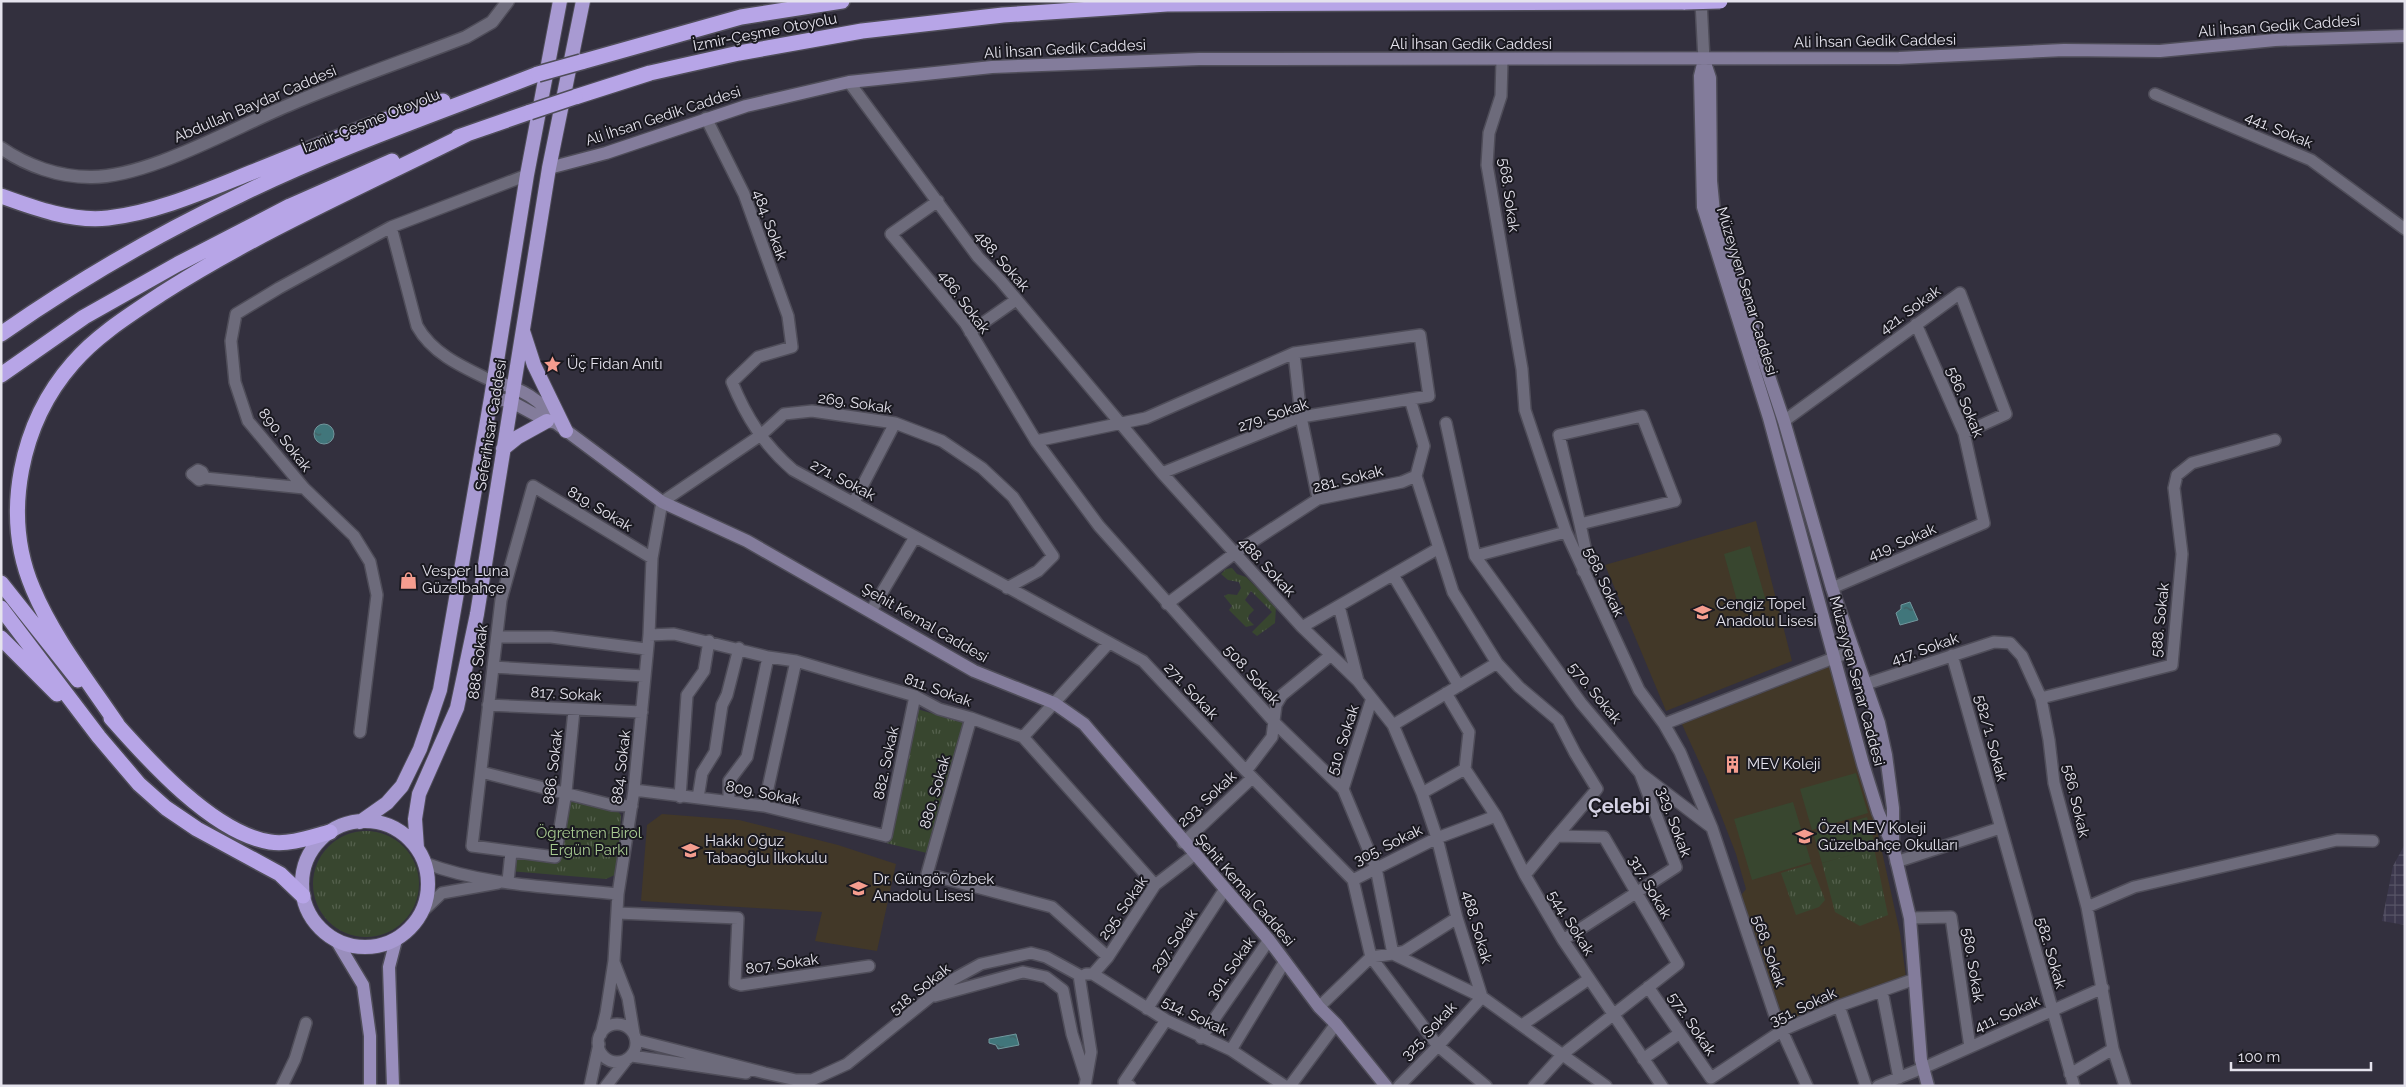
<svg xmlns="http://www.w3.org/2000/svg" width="2406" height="1087" viewBox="0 0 2406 1087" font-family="Raleway,sans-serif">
	<defs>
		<pattern id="industrial-grid" width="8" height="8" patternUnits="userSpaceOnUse" patternTransform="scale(1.25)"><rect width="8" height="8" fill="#3b374c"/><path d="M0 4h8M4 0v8" fill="none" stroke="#575466"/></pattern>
		<pattern id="grass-tufts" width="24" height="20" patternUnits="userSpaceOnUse" patternTransform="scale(1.25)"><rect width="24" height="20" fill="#38462f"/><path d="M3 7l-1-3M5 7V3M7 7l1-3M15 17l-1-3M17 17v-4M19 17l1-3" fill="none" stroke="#55614d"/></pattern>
		<pattern id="water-ripples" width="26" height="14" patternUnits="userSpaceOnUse" patternTransform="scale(1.25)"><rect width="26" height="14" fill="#41767b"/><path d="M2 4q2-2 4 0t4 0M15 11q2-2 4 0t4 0" fill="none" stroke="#435d61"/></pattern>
	</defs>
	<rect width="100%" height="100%" fill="#33303e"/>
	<!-- industrial -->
	<path fill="url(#industrial-grid)" d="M2405,844V925L2382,921L2393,866Z"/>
	<!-- education -->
	<path fill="#423828" d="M1756,521L1792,661L1666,711L1605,565Z
		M1831,662L1875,820L1900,933L1906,977L1791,1019L1778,1016L1744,912L1742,894L1746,889L1736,854L1707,779L1680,720Z
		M662,814L739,820L838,845L896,864L877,951L815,941L822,912L641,901L647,825Z"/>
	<!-- grass -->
	<path fill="url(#grass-tufts)" d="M1232,568L1237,574L1246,577L1276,607L1275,623L1257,636L1252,632L1272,612L1251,591L1245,600L1254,610L1249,615L1248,619L1254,625L1246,627L1229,610L1232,606L1224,596L1228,594L1237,595L1241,588L1239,582L1228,580L1221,574L1226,569Z
		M917,709L965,723L931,854L886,843Z
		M566,792L612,805L621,815L617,874L606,879L509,871L511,855L550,861Z
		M313 884a53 53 0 1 1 106 0a53 53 0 1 1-106 0Z
		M1874,848L1888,915L1860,926L1835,912L1822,863Z
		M1811,864L1825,900L1819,907L1796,915L1781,873Z"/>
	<!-- pitch -->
	<path fill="#38462f" d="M1750,546L1766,601L1739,608L1724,554Z
		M1856,773L1868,813L1812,830L1800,789Z
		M1793,802L1811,862L1752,880L1734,819Z
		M1867,817L1876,848L1822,863L1813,833Z"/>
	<!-- water -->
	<path fill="url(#water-ripples)" stroke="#72979d" d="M314 434a10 10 0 1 1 20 0a10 10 0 1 1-20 0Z
		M1910,602L1918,620L1900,625L1896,613L1901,609V605Z
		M1016,1034L1019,1045L998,1049L996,1045L989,1043V1039Z"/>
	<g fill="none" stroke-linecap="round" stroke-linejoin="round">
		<defs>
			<path id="minor" d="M1701,1L1704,60
				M1502,60L1501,96L1489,133L1487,165L1522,369L1525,410L1566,532L1639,690L1664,724L1680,752L1712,828L1774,1013L1807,1086
				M849,82L978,257L1001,281L1162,473L1302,627L1358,681L1393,725L1422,793L1437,838L1457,918L1482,997L1606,1086
				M2155,94L2311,160L2405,229
				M706,118L744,194L788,316L792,347L758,357L732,382C746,417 764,445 793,470L1143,661L1246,771L1353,880L1371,957L1438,1046L1486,1086
				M938,201L891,234L965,323L1036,441L1099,526L1276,724L1343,789L1376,868L1393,954L1405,951L1457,918
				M391,227L417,326C433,355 465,368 494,382
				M970,332L1016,300
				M1294,353L1301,417L1318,499
				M1410,399L1424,446L1416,476L1453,592L1497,663
				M1784,421L1960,293L2006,414L1964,433
				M1446,423L1475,556L1581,703L1640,773L1711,827
				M1036,441L1146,418L1294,353L1420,335L1429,396L1301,417L1162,473
				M205,478L202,472L198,470L192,474L199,480L205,478L304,488
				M854,502L895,423
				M1580,524L1559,435L1642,416L1675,501L1580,524L1587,557L1583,571
				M1475,556L1566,532
				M1393,575L1459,686
				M1832,588L1984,523L1964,433L1916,324
				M1167,604L1235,553L1318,499L1402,482L1416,476
				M1339,606L1358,681
				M871,611L915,537
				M1302,627L1439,548
				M649,635L674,634L768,657L796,661L915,696L939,709L971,718L1023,737L1155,885
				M497,637H551L646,649
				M1952,655L2074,1086
				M493,667L644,676
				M1866,684L1994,642L2010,643L2022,656L2041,698L2049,740L2054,783L2087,907L2113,1049L2125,1086
				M1446,693L1469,732L1465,769
				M2041,698L2172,665L2182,554L2174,488L2177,475L2192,463L2275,440
				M488,705L642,712
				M574,710L566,792L555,857L472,846L501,600L533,486L652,558
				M971,718L927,874L1052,907L1108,957
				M1664,724L1854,650
				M1393,725L1497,663L1519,687L1558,720L1575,753L1597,789L1557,836
				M360,732L377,595L370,562L354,536L304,488L248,421L235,382L231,341L236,314L279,288L391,227L527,175
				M1023,737L1108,644
				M1465,769L1496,816L1525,875L1563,940L1662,1086
				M1246,771L1272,737L1276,705L1282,695L1331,655
				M481,772L612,805L632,806
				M1343,789L1371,701
				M634,790L764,806L886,836L915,696
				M1422,793L1465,769
				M680,797L687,695L704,671L709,641
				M698,798L702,773L715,752L722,705L727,695L739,648
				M729,801V781L747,757L768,657
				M764,806L796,661
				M1183,843L1252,778
				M1896,862L2000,828
				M425,863C485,886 554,887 618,894
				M1525,875L1557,836L1604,837L1678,964L1563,1054L1534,1086
				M1353,880L1437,838L1496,816
				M508,881L511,852
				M2087,907L2134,887L2337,840L2373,841
				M423,911L442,893L498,883
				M617,913L738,918L735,983L741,985L869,966
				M1910,918L1951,917L1970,1047
				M1563,940L1676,867L1640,773
				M614,962L628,998L634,1034
				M1086,974H1093L1108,957L1155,885L1194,855
				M1093,974L1166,1020L1231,1050L1285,1086
				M1079,975L1091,1052L1085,1086
				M1648,987L1711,1078L1783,1030L1839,1006L1915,979
				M1882,991L1899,1078
				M935,996L1023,972L1046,977L1063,990L1072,1034L1086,1078
				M1839,1006L1866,1086
				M1319,1007L1371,957L1393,954L1482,997L1438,1046L1399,1086
				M1147,1009L1225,889
				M598 1043a19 19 0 1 1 38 0a19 19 0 1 1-38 0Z
				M1522,1025L1589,979
				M601,1034L606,1013L614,961L618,894L634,790L649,635L652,558L662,502L761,435L784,414L812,411L895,423L942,441L982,468L1013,497L1053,556L1038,571L1007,588
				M1201,1038L1269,940
				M636,1040L765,1073L796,1080H812L847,1064L950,981L981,964L1031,953L1046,957L1079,975
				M1231,1050L1285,961
				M632,1056L746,1073
				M1643,1059L1680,1033
				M2070,1074L2113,1049
				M282,1086L295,1059L306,1023
				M590,1086L599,1044
				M606,1086L627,1059
				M1130,1086L1124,1082L1166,1020
				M1290,1086L1336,1024
				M1878,1086L1923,1068L2103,988"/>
			<path id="tertiary" d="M1,148C27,166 59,177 90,177C147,178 235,127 289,105C347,80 407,60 466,37L492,22L508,1"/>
			<path id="secondary" d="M1704,60L1710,78L1711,181L1714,212L1784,421L1832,588L1879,723L1886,755L1893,808V846L1910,918L1921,1060L1928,1086
				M1704,60L1700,76L1703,207L1769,418L1863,764L1878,812L1891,842
				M549,168L606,153L746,106L849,82L992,67L1199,59L1899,58L2064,50L2160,51L2275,40L2405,36
				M494,382C519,387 543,400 556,423L662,502L747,541L974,671L1054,703L1084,724L1269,940L1319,1007L1336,1024L1386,1086
				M491,398L510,401L547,421L556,423"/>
			<path id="primary" d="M336,940L363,985L370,1036V1086
				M393,1086L389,967L396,940"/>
			<path id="trunk" d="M523,331L534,365L566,431
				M503,449L518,437L547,421
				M302 884a63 63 0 1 1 126 0a63 63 0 1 1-126 0Z
				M360,822L387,803L402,786L420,749L440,690L491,398L527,175L560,1
				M417,848L415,819L419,794L457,708L477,614L549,168L583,1"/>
			<path id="motorway" d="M581,62L741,17L842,1
				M575,97L650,73L739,53L862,31L1003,15L1167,4L1685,2
				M458,137L530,112
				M1,196C34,208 72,222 108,218C159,212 207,190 255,171C317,146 378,120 443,101
				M1,334C74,283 160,233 240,195C336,148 438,113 538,74
				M1,375L84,317L178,264L290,206L392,161
				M1,583L78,680
				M1,608L99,737L139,784L166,808L197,829L280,874L303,896
				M1,638L57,694
				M111,718C148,760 213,833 270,842C290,845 311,837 330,832
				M117,724C88,681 53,637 33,589C1,514 21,422 73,363C97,335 131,314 161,294C258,232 365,185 467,134"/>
		</defs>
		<!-- minor casing -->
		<use href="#minor" stroke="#4f4d59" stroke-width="14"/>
		<!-- tertiary casing -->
		<use href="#tertiary" stroke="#4f4d59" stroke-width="15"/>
		<!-- secondary casing -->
		<use href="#secondary" stroke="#4f4d59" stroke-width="15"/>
		<!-- primary casing -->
		<use href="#primary" stroke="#4f4d59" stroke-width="15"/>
		<!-- trunk casing -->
		<use href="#trunk" stroke="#4f4d59" stroke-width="16"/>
		<!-- motorway casing -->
		<use href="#motorway" stroke="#4f4d59" stroke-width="18"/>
		<!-- minor -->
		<use href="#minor" stroke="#6d6b7b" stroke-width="11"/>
		<!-- tertiary -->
		<use href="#tertiary" stroke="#6d6b7b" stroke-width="12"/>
		<!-- secondary -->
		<use href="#secondary" stroke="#837c9b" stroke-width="12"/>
		<!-- primary -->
		<use href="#primary" stroke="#998ebc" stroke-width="12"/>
		<!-- trunk -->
		<use href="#trunk" stroke="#a89ad2" stroke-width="14"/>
		<!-- motorway -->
		<use href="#motorway" stroke="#b7a5e7" stroke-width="15"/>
		<defs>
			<path id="motorway-bridge" d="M1685,2L1720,1
				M538,74L581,62
				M530,112L575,97"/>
		</defs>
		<!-- motorway-bridge casing -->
		<use href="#motorway-bridge" stroke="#4f4d59" stroke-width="18" stroke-linecap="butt"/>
		<!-- motorway-bridge -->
		<use href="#motorway-bridge" stroke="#b7a5e7" stroke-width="15"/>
	</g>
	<!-- icons -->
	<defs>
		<symbol id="sight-bare" viewBox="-9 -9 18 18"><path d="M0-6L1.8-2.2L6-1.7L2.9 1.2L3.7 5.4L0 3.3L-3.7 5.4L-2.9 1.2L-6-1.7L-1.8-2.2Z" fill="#f59d8f" stroke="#1a1920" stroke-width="2.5" paint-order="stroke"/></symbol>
		<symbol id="shop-bare" viewBox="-9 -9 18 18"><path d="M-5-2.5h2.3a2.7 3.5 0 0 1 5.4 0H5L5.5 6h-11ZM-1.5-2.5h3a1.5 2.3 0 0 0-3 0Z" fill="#f59d8f" stroke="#1a1920" stroke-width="2.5" paint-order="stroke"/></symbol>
		<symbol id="school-bare" viewBox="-9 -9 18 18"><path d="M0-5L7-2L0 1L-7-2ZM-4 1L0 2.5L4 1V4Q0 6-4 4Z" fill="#f59d8f" stroke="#1a1920" stroke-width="2.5" paint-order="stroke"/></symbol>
		<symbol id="building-bare" viewBox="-9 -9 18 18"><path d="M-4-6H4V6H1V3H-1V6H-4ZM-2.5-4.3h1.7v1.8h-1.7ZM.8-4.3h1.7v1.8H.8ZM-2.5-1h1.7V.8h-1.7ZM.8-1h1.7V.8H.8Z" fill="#f59d8f" stroke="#1a1920" stroke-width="2.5" paint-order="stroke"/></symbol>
	</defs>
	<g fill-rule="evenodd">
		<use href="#sight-bare" x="540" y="352" width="25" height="25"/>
		<use href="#shop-bare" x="396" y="568" width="25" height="25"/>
		<use href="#school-bare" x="1690" y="600" width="25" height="25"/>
		<use href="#building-bare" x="1720" y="752" width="25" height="25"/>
		<use href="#school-bare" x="1792" y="824" width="25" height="25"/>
		<use href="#school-bare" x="678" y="838" width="25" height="25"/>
		<use href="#school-bare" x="846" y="876" width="25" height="25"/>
	</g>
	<g text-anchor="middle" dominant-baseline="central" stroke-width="4" stroke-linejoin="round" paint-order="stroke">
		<!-- street labels -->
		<g font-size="15" fill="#e5e3ed" stroke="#1a1920">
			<text transform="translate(2279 26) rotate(-4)">Ali İhsan Gedik Caddesi</text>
			<text transform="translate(765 32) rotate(-11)">İzmir-Çeşme Otoyolu</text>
			<text transform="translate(1875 41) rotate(-1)">Ali İhsan Gedik Caddesi</text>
			<text x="1471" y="44">Ali İhsan Gedik Caddesi</text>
			<text transform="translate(1065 49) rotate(-3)">Ali İhsan Gedik Caddesi</text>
			<text transform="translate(255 104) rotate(-23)">Abdullah Baydar Caddesi</text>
			<text transform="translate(663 116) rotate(-18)">Ali İhsan Gedik Caddesi</text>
			<text transform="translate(371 121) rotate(-22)">İzmir-Çeşme Otoyolu</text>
			<text transform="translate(2279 130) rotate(23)">441. Sokak</text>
			<text transform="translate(1509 195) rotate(82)">568. Sokak</text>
			<text transform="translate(770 225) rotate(70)">484. Sokak</text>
			<text transform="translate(1002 261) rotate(49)">488. Sokak</text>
			<text transform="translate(1747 291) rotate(73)">Müzeyyen Senar Caddesi</text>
			<text transform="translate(964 302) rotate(53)">486. Sokak</text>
			<text transform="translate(1910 310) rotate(-36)">421. Sokak</text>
			<text transform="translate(1965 402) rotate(68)">586. Sokak</text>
			<text transform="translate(855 403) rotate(8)">269. Sokak</text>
			<text transform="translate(1273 415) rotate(-19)">279. Sokak</text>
			<text transform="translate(491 425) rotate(-81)">Seferihisar Caddesi</text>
			<text transform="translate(285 440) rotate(52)">890. Sokak</text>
			<text transform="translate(1348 479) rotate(-14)">281. Sokak</text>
			<text transform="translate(843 480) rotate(28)">271. Sokak</text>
			<text transform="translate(600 509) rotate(31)">819. Sokak</text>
			<text transform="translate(1902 542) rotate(-23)">419. Sokak</text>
			<text transform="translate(1267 567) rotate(47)">488. Sokak</text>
			<text transform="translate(1604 582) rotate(65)">568. Sokak</text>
			<text transform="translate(2160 620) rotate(-84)">588. Sokak</text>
			<text transform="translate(925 623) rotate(30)">Şehit Kemal Caddesi</text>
			<text transform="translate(1925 649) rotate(-19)">417. Sokak</text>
			<text transform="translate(478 662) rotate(-83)">888. Sokak</text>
			<text transform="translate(1252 675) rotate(48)">508. Sokak</text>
			<text transform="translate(1857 681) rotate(75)">Müzeyyen Senar Caddesi</text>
			<text transform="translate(938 690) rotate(20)">811. Sokak</text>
			<text transform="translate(1191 691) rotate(47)">271. Sokak</text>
			<text transform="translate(1595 693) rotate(51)">570. Sokak</text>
			<text transform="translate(566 694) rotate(3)">817. Sokak</text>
			<text transform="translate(1991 738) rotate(75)">582/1. Sokak</text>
			<text transform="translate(1343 740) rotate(-72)">510. Sokak</text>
			<text transform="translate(886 763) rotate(-78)">882. Sokak</text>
			<text transform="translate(553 767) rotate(-83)">886. Sokak</text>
			<text transform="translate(621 767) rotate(-83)">884. Sokak</text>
			<text transform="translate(935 792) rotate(-74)">880. Sokak</text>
			<text transform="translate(763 793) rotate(11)">809. Sokak</text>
			<text transform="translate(1207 799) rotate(-43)">293. Sokak</text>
			<text transform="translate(2076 801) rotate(77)">586. Sokak</text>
			<text transform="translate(1674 822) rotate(70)">329. Sokak</text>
			<text transform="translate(1388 845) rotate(-26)">305. Sokak</text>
			<text transform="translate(1650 887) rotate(60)">317. Sokak</text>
			<text transform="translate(1245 890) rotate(49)">Şehit Kemal Caddesi</text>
			<text transform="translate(1123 908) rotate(-55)">295. Sokak</text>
			<text transform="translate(1571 923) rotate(58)">544. Sokak</text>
			<text transform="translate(1477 927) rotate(74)">488. Sokak</text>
			<text transform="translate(1174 941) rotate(-57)">297. Sokak</text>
			<text transform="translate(1769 951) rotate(71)">568. Sokak</text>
			<text transform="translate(2051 953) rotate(74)">582. Sokak</text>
			<text transform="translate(782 964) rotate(-8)">807. Sokak</text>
			<text transform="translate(1973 965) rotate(81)">580. Sokak</text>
			<text transform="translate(1231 968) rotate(-55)">301. Sokak</text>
			<text transform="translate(920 989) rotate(-38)">518. Sokak</text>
			<text transform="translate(1803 1007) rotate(-25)">351. Sokak</text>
			<text transform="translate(2007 1014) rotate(-24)">411. Sokak</text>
			<text transform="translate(1195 1016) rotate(26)">514. Sokak</text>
			<text transform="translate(1692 1024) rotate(56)">572. Sokak</text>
			<text transform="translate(1429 1031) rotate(-47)">325. Sokak</text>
		</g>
		<!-- poi labels -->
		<g font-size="15" fill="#e5e3ed" stroke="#1a1920" text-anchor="start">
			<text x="567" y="364">Üç Fidan Anıtı</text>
			<text x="422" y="571">Vesper Luna<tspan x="422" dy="17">Güzelbahçe</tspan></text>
			<text x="1716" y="604">Cengiz Topel<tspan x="1716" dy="17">Anadolu Lisesi</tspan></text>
			<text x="1747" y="764">MEV Koleji</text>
			<text x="1818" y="828">Özel MEV Koleji<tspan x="1818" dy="17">Güzelbahçe Okulları</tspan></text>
			<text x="705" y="841">Hakkı Oğuz<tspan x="705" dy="17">Tabaoğlu İlkokulu</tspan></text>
			<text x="873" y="879">Dr. Güngör Özbek<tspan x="873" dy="17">Anadolu Lisesi</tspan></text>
		</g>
		<!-- park labels -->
		<g font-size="15" fill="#a8cb91" stroke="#1a1920">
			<text x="589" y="833">Öğretmen Birol<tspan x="589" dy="17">Ergün Parkı</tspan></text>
		</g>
		<!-- district labels -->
		<g font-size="20" font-weight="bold" fill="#d6d3e5" stroke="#1a1920">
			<text x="1619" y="806">Çelebi</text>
		</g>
	</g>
	<!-- border -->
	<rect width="2406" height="1087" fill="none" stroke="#e5e3ed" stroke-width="5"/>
	<!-- scale -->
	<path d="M2231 1062v8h140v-8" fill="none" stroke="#e5e3ed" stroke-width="2.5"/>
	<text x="2238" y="1062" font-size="15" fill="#e5e3ed" stroke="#1a1920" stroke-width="4" paint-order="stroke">100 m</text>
</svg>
